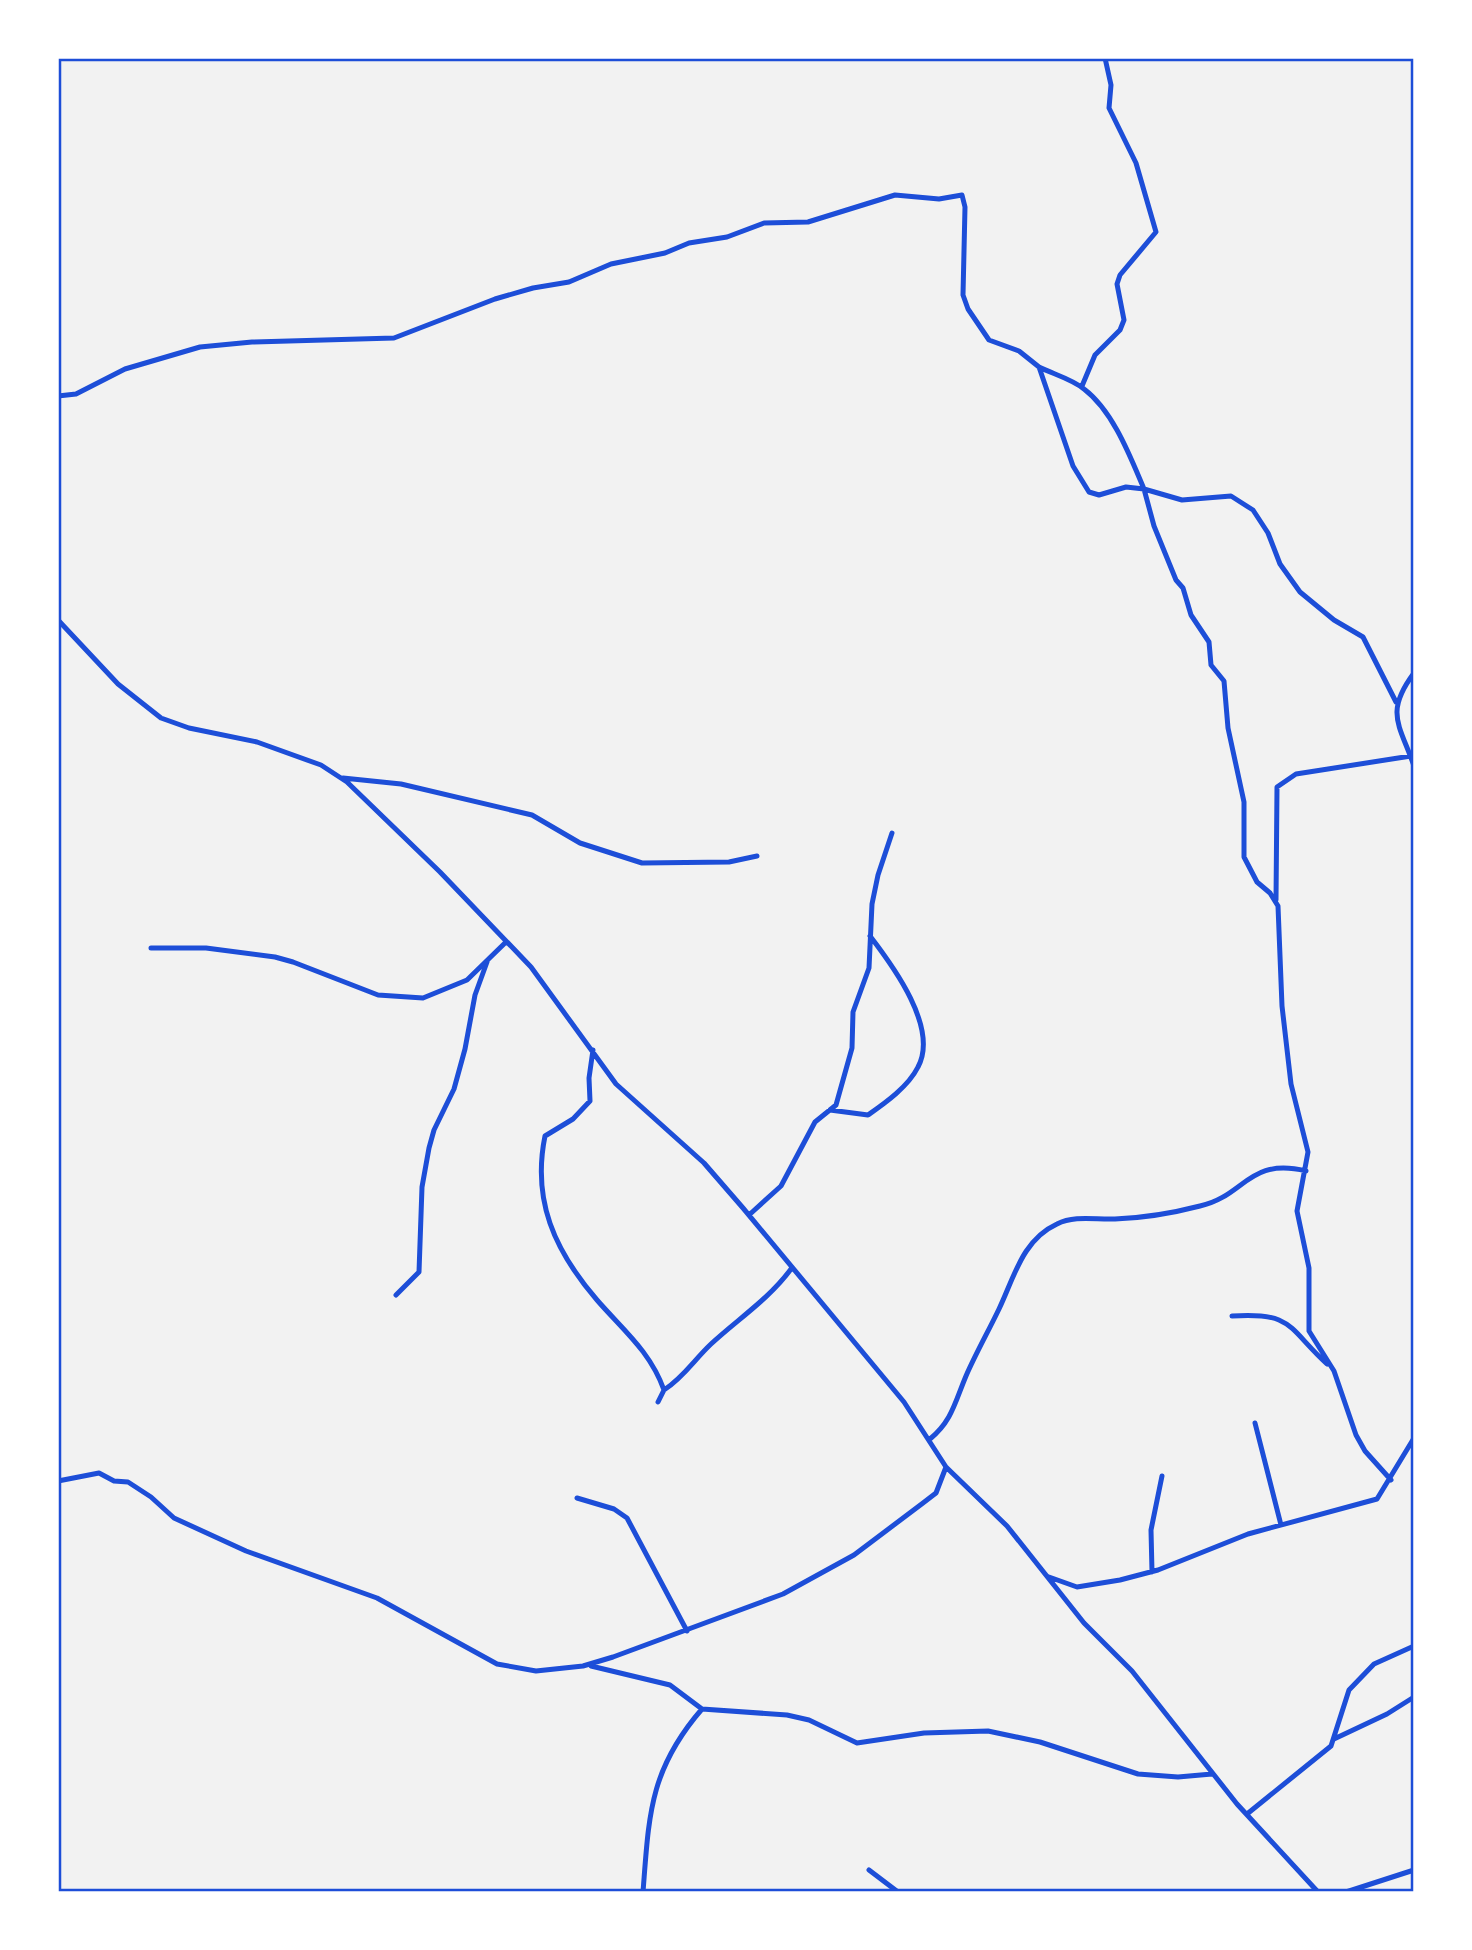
<svg xmlns="http://www.w3.org/2000/svg" width="1472" height="1950" viewBox="0 0 1472 1950" font-family="'DM Sans',sans-serif">
	<rect width="100%" height="100%" fill="#f2f2f2"/>
	<g fill="none" stroke-linecap="round" stroke-linejoin="round">
		<!-- minor -->
		<path stroke="#1d4ed8" stroke-width="5" d="M1039,367C1053,374 1072,379 1084,389C1113,411 1130,456 1144,489L1182,500L1231,496L1253,510L1268,533L1280,564L1300,592L1334,620L1363,637L1396,702
			M1082,386L1095,355L1120,330L1124,320L1117,284L1120,275L1156,232L1136,163L1109,108L1111,85L1105,58
			M58,396L76,394L125,369L200,347L252,342L394,338L495,299L533,288L569,282L611,264L665,253L689,243L727,237L764,223L808,222L895,195L939,199L962,195L965,207L963,295L968,309L989,340L1019,351L1039,367L1073,466L1089,492L1099,495L1126,487L1144,489L1154,526L1176,580L1183,588L1191,615L1209,642L1211,665L1224,681L1228,728L1244,802V857L1257,882L1270,893L1278,906L1282,1006L1291,1084L1308,1152L1297,1211L1309,1268V1331L1334,1371L1356,1435L1365,1451L1391,1480
			M58,620L118,684L161,718L189,728L257,742L321,765L347,782L440,872L531,967L616,1084L704,1163L743,1208L904,1402L946,1467L1007,1526L1084,1623L1132,1671L1237,1804L1318,1892
			M1414,673C1384,713 1400,725 1414,766
			M343,778L401,784L532,815L580,843L642,863L729,862L757,856
			M1276,900L1277,787L1296,774L1411,756
			M151,948H206L275,957L293,962L378,995L423,998L467,980L506,942
			M593,1050L589,1078L590,1101L573,1119L545,1136C532,1200 554,1250 597,1300C623,1330 650,1351 664,1390L658,1402
			M830,1110L868,1115C885,1103 908,1087 918,1067C939,1028 893,966 870,936
			M749,1215L781,1186L815,1122L836,1105L852,1048L853,1012L869,968L872,904L878,875L892,833
			M396,1295L419,1272L422,1187L429,1148L434,1130L454,1089L465,1049L475,995L487,962
			M1232,1316C1293,1312 1287,1327 1327,1364
			M664,1390C683,1378 694,1360 711,1344C738,1319 769,1299 791,1269
			M1255,1423L1281,1525
			M930,1439C952,1421 955,1402 966,1376C976,1353 988,1332 999,1309C1014,1278 1022,1240 1057,1224C1075,1215 1096,1220 1115,1219C1143,1218 1173,1213 1200,1206C1245,1196 1248,1157 1306,1171
			M58,1481L99,1473L114,1481L128,1482L151,1497L174,1518L246,1551L377,1598L497,1664L536,1671L583,1666L613,1657L783,1594L854,1555L923,1503L936,1493L946,1467
			M577,1498L614,1509L627,1518L687,1631
			M1152,1572L1151,1530L1162,1476
			M1049,1577L1077,1587L1120,1580L1158,1570L1248,1534L1377,1499L1414,1438
			M591,1666L670,1685L702,1709C649,1770 649,1816 643,1892
			M702,1709L787,1715L809,1720L857,1743L924,1733L988,1731L1040,1742L1138,1774L1178,1777L1212,1774
			M1334,1739L1387,1714L1414,1697
			M1247,1814L1331,1746L1349,1690L1374,1664L1414,1646
			M869,1870L898,1892
			M1346,1892L1414,1870"/>
	</g>
	<!-- border -->
	<rect width="1472" height="1950" fill="none" stroke="#ffffff" stroke-width="119"/>
	<rect x="60" y="60" width="1352" height="1830" fill="none" stroke="#1d4ed8" stroke-width="2.5"/>
</svg>
